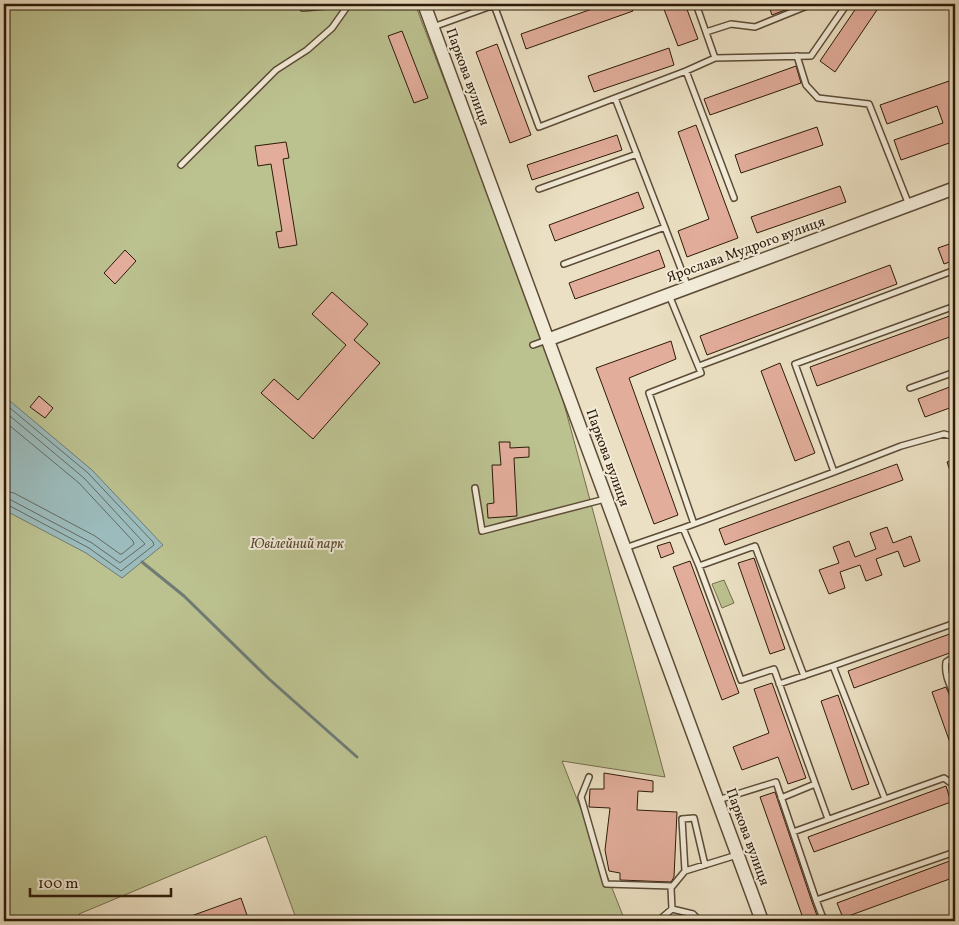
<svg xmlns="http://www.w3.org/2000/svg" width="959" height="925" viewBox="0 0 959 925" font-family="Vollkorn,serif">
	<rect width="100%" height="100%" fill="#ebe0c3"/>
	<filter id="stains"><feTurbulence type="fractalNoise" baseFrequency=".004" numOctaves="4"/><feColorMatrix values="0 0 0 0 .2 0 0 0 0 .09 0 0 0 0 .02 0 0 0 .5 -.17"/></filter>
	<radialGradient id="worn" r=".72"><stop offset=".6" stop-color="#630" stop-opacity="0"/><stop offset="1" stop-color="#630" stop-opacity=".3"/></radialGradient>
	<!-- green -->
	<path fill="#bcc190" stroke="#746e4c" d="M4,4H415L554,367L665,777L562,761L625,921H297L266,836L79,914L81,921H74L72,917L63,921H4Z
		M724,580L734,603L722,608L712,584Z"/>
	<!-- water -->
	<path fill="#9bbbbc" stroke="#6f7b74" d="M4,396L92,470L163,545L122,578L86,553L10,513L4,508Z"/>
	<g fill="none" stroke-linecap="round" stroke-linejoin="round">
		<!-- shore -->
		<path stroke="#646a62" stroke-width="1" d="M4,403L88,473L153,542L154,545L121,571L89,548L8,505H4
			M4,411L84,478L145,544L120,563L92,543L11,500L4,498
			M4,421L79,483L133,541L134,544L122,554H120L95,536L14,493L4,491"/>
		<!-- stream -->
		<path stroke="#6f7b74" stroke-width="3" d="M142,562L184,596L269,679L357,757"/>
	</g>
	<!-- building -->
	<path fill="#e2ad9b" stroke="#2d1a08" d="M606,4H631L633,11L526,49L521,34Z
		M662,4H685L698,39L678,46Z
		M768,4H801L772,15Z
		M859,4H881L835,72L820,61Z
		M402,31L428,98L414,103L388,36Z
		M497,44L531,135L510,143L476,52Z
		M669,48L674,65L594,92L588,76Z
		M796,66L801,83L710,115L704,99Z
		M955,79V100L950,102L955,117V141L901,160L894,140L943,123L937,106L887,124L880,105Z
		M696,125L738,238L687,257L678,231L709,219L678,132Z
		M817,127L823,145L741,173L735,155Z
		M617,135L622,150L532,180L527,165Z
		M286,142L289,158L283,159L297,245L279,248L276,232L282,231L271,164L258,166L255,146Z
		M840,186L846,202L757,233L751,217Z
		M638,192L644,208L555,241L549,225Z
		M955,242V260L944,264L938,248Z
		M125,250L136,261L115,284L104,273Z
		M659,250L665,267L575,299L569,283Z
		M890,265L897,284L707,355L700,336Z
		M332,292L368,324L354,340L380,363L313,439L261,393L274,379L298,400L346,345L312,314Z
		M955,314V335L817,386L810,367Z
		M671,341L676,359L629,378L678,515L654,524L596,368Z
		M780,363L815,453L795,461L761,371Z
		M955,385V406L925,417L918,399Z
		M39,396L53,408L45,418L30,407Z
		M499,442H510V448L529,447V457L514,458L517,516L488,518L487,504L494,503L492,465H501Z
		M955,459V482H954L947,462Z
		M897,464L903,480L725,545L719,529Z
		M887,527L893,543L911,536L920,561L904,567L898,551L876,559L882,575L866,581L860,565L840,572L845,588L829,594L819,570L839,563L833,547L849,541L855,557L876,549L870,533Z
		M670,542L674,553L661,558L657,546Z
		M754,558L785,649L770,654L738,563Z
		M690,561L739,693L722,700L673,567Z
		M955,632V651L854,688L848,671Z
		M772,683L806,778L788,784L778,757L742,770L733,747L769,733L754,689Z
		M946,687L955,708L954,754L932,692Z
		M838,695L869,784L852,790L821,701Z
		M604,773L653,781V792L638,791L637,810L677,812L674,877L671,882L620,880V873L609,871L605,850L610,808L589,807L590,789H604Z
		M946,786L951,802L814,852L808,837Z
		M775,792L812,902L819,921H804L760,797Z
		M955,859V877L843,918L837,903Z
		M241,898L249,921H180V920Z"/>
	<g fill="none" stroke-linecap="round" stroke-linejoin="round">
		<defs>
			<path id="service" d="M303,4V8L348,4
				M696,4L715,58L811,56L847,4
				M494,5L539,127L615,98L688,287
				M433,27L497,4
				M706,32L731,24L755,27L807,6L806,4
				M797,56L806,85L818,98L869,104L909,205
				M686,71L715,58
				M615,98L686,71L734,198
				M181,165L276,70L307,50L332,28L349,4
				M539,189L637,154
				M564,264L665,227
				M669,295L701,373L649,393L694,524L683,528
				M533,345L547,340
				M699,366L955,270
				M910,388L955,372
				M834,472L901,446L944,434L955,437
				M475,488L482,531L605,499
				M694,524L834,472L795,364L955,306
				M625,548L683,528L699,566L741,680L774,669L828,819
				M699,566L755,546L804,676
				M955,656L946,662C944,675 950,685 955,697
				M833,666L955,623
				M779,684L833,666L885,799
				M589,777L581,797L606,884L672,886
				M781,798L815,784
				M718,800L776,782L816,900
				M793,832L944,778L955,786
				M685,871L682,819L694,818L705,865
				M658,921L672,909
				M700,921L693,914L672,909L671,888L685,871L737,855
				M824,921L816,900L955,852"/>
			<path id="tertiary" d="M424,4L762,921
				M547,340L955,188"/>
		</defs>
		<!-- service casing -->
		<use href="#service" stroke="#5c4c37" stroke-width="8"/>
		<!-- tertiary casing -->
		<use href="#tertiary" stroke="#5c4c37" stroke-width="15"/>
		<!-- service -->
		<use href="#service" stroke="#f2ebd8" stroke-width="5"/>
		<!-- tertiary -->
		<use href="#tertiary" stroke="#f2ebd8" stroke-width="12"/>
	</g>
	<g text-anchor="middle" dominant-baseline="central" stroke-width="4" stroke-linejoin="round" paint-order="stroke">
		<!-- street labels -->
		<g font-size="14" fill="#2d1a08" stroke="#f2ebd8">
			<text transform="translate(467 77) rotate(70)">Паркова вулиця</text>
			<text transform="translate(746 250) rotate(-20)">Ярослава Мудрого вулиця</text>
			<text transform="translate(607 458) rotate(70)">Паркова вулиця</text>
			<text transform="translate(747 837) rotate(70)">Паркова вулиця</text>
		</g>
		<!-- park labels -->
		<g font-size="14" font-style="italic" fill="#584c31" stroke="#f2ebd8">
			<text x="297" y="544">Ювілейний парк</text>
		</g>
	</g>
	<!-- margin -->
	<rect width="959" height="925" fill="none" stroke="#ebe0c3" stroke-width="20"/>
	<rect x="5" y="5" width="949" height="915" fill="none" stroke="#2d1a08" stroke-width="2.5"/>
	<rect x="10" y="10" width="939" height="905" fill="none" stroke="#2d1a08"/>
	<!-- scale -->
	<path d="M30 888v8h141v-8" fill="none" stroke="#2d1a08" stroke-width="2.5"/>
	<text x="38" y="888" font-size="15" fill="#2d1a08" stroke="#f2ebd8" stroke-width="4" paint-order="stroke">100 m</text>
	<rect width="100%" height="100%" filter="url(#stains)"/>
	<rect width="100%" height="100%" fill="url(#worn)"/>
</svg>
